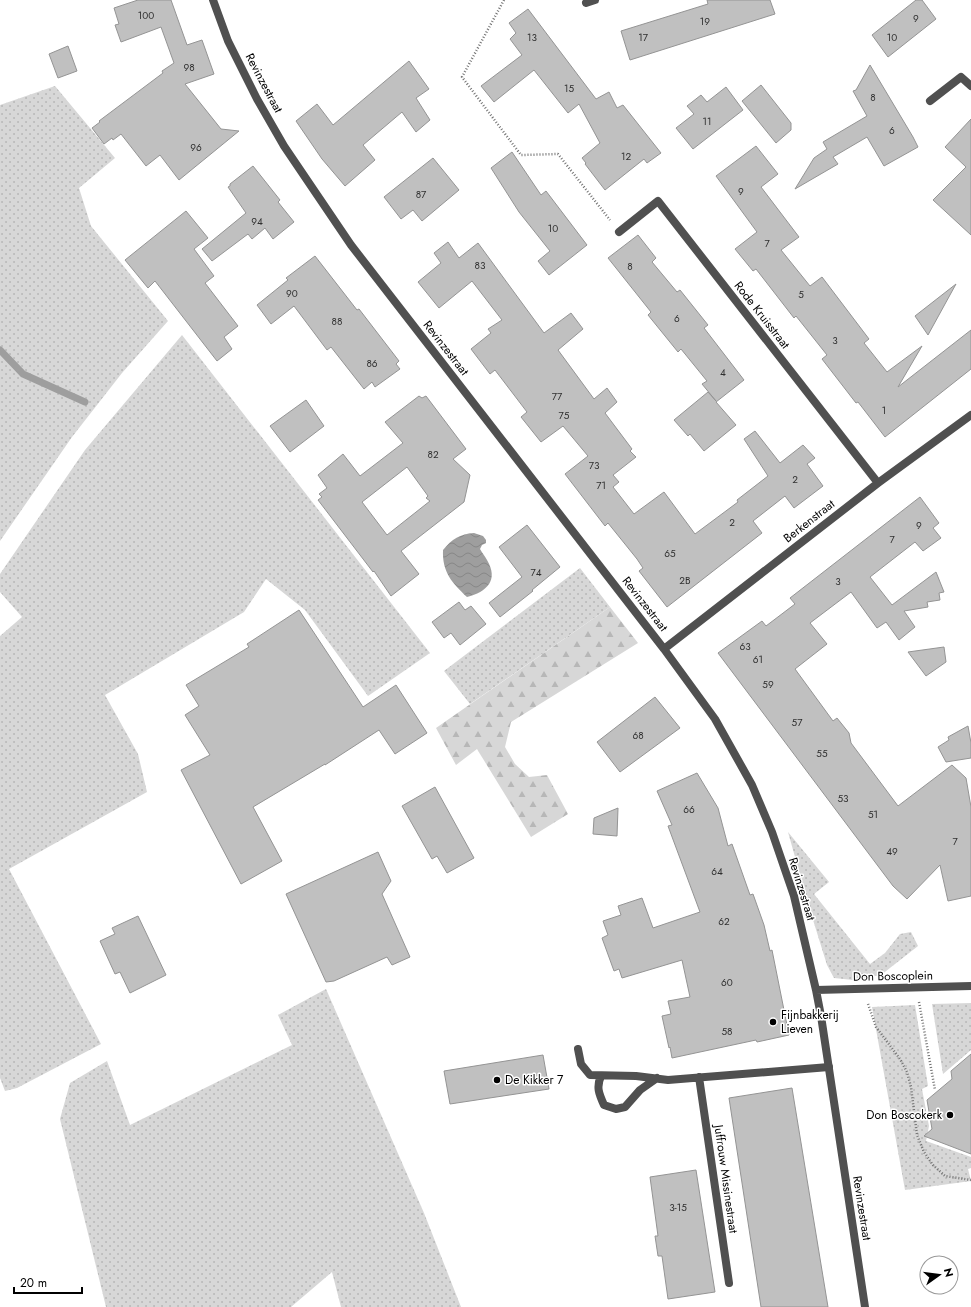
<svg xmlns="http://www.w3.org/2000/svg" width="971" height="1307" viewBox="0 0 971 1307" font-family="Jost,sans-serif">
	<defs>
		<pattern id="grass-dots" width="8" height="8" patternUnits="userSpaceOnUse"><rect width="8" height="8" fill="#d7d7d7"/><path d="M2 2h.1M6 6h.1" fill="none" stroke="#b7b7b7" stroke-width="1.8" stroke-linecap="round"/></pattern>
		<pattern id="forest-firs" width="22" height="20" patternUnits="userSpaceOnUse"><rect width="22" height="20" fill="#d7d7d7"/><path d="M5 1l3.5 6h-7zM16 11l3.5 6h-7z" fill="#b7b7b7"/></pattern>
		<pattern id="water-waves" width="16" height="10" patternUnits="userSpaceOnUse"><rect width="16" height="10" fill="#9e9e9e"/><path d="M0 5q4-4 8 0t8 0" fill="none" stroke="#868686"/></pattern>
	</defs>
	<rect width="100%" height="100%" fill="#fff"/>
	<!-- grass -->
	<path fill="url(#grass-dots)" d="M55,86L115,158L79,188L91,226L168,321L122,373L72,437L0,541V105Z
		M182,335L430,653L368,696L305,610L266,579L244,612L105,695L138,754L147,792L9,869L101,1044L17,1088L5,1091L0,1078V636L22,617L0,592V574L85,450Z
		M580,568L610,607L470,704L444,671Z
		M788,832L829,882L814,894L870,964L885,953L900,934L911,932L918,946L881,975L853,980L834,978L827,965L809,907Z
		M326,989L424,1213L461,1307H341L332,1272L291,1307H106L60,1119L70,1083L107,1061L130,1125L292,1045L278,1015Z
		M971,1003V1050L943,1074L932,1004Z
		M915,1005L928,1086L922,1089L929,1126L926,1141L971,1157V1168L968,1169L971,1181L905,1190L872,1007Z"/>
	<!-- forest -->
	<path fill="url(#forest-firs)" d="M610,607L638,643L511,722L505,747L515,764L529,777L547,775L568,814L531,837L477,749L456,765L436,728Z"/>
	<!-- water -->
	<path fill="url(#water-waves)" d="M474,533L483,536L486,540V543L482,545L480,549C482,553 485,556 487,560C499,580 487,592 467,597C452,583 442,572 443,550C452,539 460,534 474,533Z"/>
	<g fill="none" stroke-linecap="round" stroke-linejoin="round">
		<!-- stream -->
		<path stroke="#9e9e9e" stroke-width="7" d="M0,350L23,374L85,402"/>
	</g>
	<!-- building -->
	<path fill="#c0c0c0" stroke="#949494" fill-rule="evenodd" d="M138,0H171L187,45L202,40L214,74L185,84L221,129L239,131L179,180L160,155L146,166L121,134L113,140L112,138L104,144L92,128L100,122L99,121L163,73L162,71L174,63L161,27L121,42L115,25L119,24L114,8Z
		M707,0H770L775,14L630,60L621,31L708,4Z
		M916,0H922L936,19L888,57L872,35Z
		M528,9L596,99L609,92L617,108L623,105L661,153L647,163L644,159L605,190L585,164L586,163L582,158L600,143L579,104L568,113L534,70L494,102L481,86L522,55L510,39L516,33L509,23Z
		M68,46L77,71L58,78L49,54Z
		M409,61L429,89L416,98L430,120L416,132L402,112L363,145L375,160L345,186L322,159L296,121L317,104L333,125Z
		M870,65L913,137L918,147L884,166L867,137L833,157L838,164L795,189L814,158L827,149L823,142L867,116L853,91L856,90Z
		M761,85L791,123V130L776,143L742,101Z
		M726,87L743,110L693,149L676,128L694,114L687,106L701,95L707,102Z
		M971,119V235L933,200L966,167L945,147Z
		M756,146L778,174L761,187L799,237L781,250L810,286L822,277L869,339L864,343L887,372L922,346L898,387L971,330V369L885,437L858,402L856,403L822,359L827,355L796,316L794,318L756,269L753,271L735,249L757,232L716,176Z
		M512,152L541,195L546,191L587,245L549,275L538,261L550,251L519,212L491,168Z
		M433,158L459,190L422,221L413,210L401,219L384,197Z
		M253,166L280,200L278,202L294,222L273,239L265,228L252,239L248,234L212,261L202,249L246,213L228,187L230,186V184Z
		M186,211L208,238L194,249L214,276L205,283L238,326L224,337L232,349L217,361L155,281L148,288L125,260Z
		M638,235L656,258L652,262L677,292L680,290L708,325L704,328L744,380L716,402L736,425L704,451L690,434L688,436L674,420L708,392L716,401L702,384L707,381L681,349L678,352L648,315L651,312L608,258Z
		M448,242L459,258L478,243L544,333L571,313L583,329L558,350L594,399L607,388L617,402L605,413L632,449L630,451L636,457L613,475L619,482L613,487L634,514L664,492L695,534L738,502L737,500L768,476L744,439L755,431L780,463L803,445L815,458L807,464L823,486L794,508L785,496L753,521L762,533L667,607L639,571L643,568L637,559L608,523L605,526L565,474L588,456L563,426L541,442L521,417L527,412L495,370L490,374L471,349L491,333L488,329L502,320L472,281L439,308L418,282L441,263L434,253Z
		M315,256L357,310L359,309L399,361L396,364L400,369L375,387L372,382L364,389L331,347L327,350L294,306L271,324L257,305L288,280L286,278Z
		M956,284L928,335L915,316Z
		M419,396L422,398L426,396L466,449L453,459L470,475L464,502L401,551L419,574L391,596L374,571L373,572L318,500L322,497L319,494L327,488L318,475L343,454L360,476L403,443L385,422ZM407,467L428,496L426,498L430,501L387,535L362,502Z
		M306,400L324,426L290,452L270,426Z
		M920,497L939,523L933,528L941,538L923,551L915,542L870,577L892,605L936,572L944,592L939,593L940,600L927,602L928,607L904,611L915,627L899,640L886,622L877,628L851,592L810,623L827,644L795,669L833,721L837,718L849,733L851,743L898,806L952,765L966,778L971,807V896L948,901L940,865L907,899L893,886L718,653L762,621L766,626L795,604L790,598Z
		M527,525L560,567L532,590L533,591L500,617L489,603L522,577L499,547Z
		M459,602L465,610L471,606L486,624L460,645L451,633L444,638L432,622Z
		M299,610L363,707L396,685L427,733L395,754L379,730L325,765V764L253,807L282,861L241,884L181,770L210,755L185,715L199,706L186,685L249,647L247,644Z
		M944,647L946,662L926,676L908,652Z
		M655,697L680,728L620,772L597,742Z
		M968,726L971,743V758L946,762L938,747L949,740L948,737Z
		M697,773L718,808L728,846L732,844L750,895L753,894L764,925L770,951L772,950L789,1035L757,1042L756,1040L672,1058L670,1047L669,1048L662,1016L671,1014L668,1001L690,997L682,960L622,978L619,969L614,971L602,938L608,935L603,921L621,915L618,906L642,898L653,928L700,912L668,826L672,825L657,791Z
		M435,787L474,858L447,873L437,856L432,859L402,806Z
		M618,808L617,836L593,834L594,818Z
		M378,852L391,881L382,894L410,957L392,965L387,957L334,981L326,982L286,894Z
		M138,916L166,975L130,993L120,972L115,974L100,941L115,934L112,928Z
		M971,1054V1154L924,1136L932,1129L927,1100L952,1079L951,1071Z
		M543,1055L549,1089L450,1104L444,1071Z
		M792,1088L828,1307H761L729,1098Z
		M696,1170L715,1292L668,1299L662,1256H658L655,1236H658L650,1177Z"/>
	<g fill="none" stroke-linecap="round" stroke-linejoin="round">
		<!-- path -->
		<path stroke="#727272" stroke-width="2.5" stroke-dasharray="1 2" stroke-linecap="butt" d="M504,0L462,77L521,155L558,154L610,220
			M919,1002L935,1090
			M868,1004L876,1027L900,1059L907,1072L911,1087L917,1135L924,1152L933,1165L945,1176L971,1180"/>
		<!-- lane -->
		<path stroke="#505050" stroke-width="8" d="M578,1049L581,1064L590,1075L636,1076L668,1080L829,1067
			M601,1076C596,1087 599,1094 604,1105L616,1109L625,1107L640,1090L657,1078
			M699,1077L729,1283"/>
		<!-- street -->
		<path stroke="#505050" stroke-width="8" d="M213,0L228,41L257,99L284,146L351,245L664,649L715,719L752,785L772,832L794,896L816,990L821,1016L865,1307
			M586,3L595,0
			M930,101L961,77L971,86
			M619,232L658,201L878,483
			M664,649L878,483L971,415
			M816,990L971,986"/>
	</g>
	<!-- markers -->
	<g fill="#000" stroke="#fff" stroke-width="1.5">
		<circle cx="773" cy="1022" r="4"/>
		<circle cx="497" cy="1080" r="4"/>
		<circle cx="950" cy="1115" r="4"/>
	</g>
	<g text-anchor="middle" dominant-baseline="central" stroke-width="3" stroke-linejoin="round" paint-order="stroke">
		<!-- number labels -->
		<g font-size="10" fill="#303030">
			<text x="146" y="15">100</text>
			<text x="916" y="18">9</text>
			<text x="705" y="21">19</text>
			<text x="532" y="37">13</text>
			<text x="643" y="37">17</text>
			<text x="892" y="37">10</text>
			<text x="189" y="67">98</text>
			<text x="569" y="88">15</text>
			<text x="873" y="97">8</text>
			<text x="707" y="121">11</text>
			<text x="892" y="130">6</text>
			<text x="196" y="147">96</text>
			<text x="626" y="156">12</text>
			<text x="741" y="191">9</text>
			<text x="421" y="194">87</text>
			<text x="257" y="221">94</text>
			<text x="553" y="228">10</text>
			<text x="767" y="243">7</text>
			<text x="480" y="265">83</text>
			<text x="630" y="266">8</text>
			<text x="292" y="293">90</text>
			<text x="801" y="294">5</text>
			<text x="677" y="318">6</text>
			<text x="337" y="321">88</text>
			<text x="835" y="340">3</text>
			<text x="372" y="363">86</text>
			<text x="723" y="372">4</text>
			<text x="557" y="396">77</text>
			<text x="884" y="410">1</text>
			<text x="564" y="415">75</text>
			<text x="433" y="454">82</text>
			<text x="594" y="465">73</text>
			<text x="795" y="479">2</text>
			<text x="601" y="485">71</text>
			<text x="732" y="522">2</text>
			<text x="919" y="525">9</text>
			<text x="892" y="539">7</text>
			<text x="670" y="553">65</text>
			<text x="536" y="572">74</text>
			<text x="685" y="580">2B</text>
			<text x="838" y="581">3</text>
			<text x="745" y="646">63</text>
			<text x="758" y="659">61</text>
			<text x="768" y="684">59</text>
			<text x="797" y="722">57</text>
			<text x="638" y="735">68</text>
			<text x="822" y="753">55</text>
			<text x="843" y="798">53</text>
			<text x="689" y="809">66</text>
			<text x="873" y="814">51</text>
			<text x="955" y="841">7</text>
			<text x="892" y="851">49</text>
			<text x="717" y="871">64</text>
			<text x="724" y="921">62</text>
			<text x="727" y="982">60</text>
			<text x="727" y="1031">58</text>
			<text x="678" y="1207">3-15</text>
		</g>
		<!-- street labels -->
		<g font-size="12" fill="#000" stroke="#fff">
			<text transform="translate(264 83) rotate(62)">Revinzestraat</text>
			<text transform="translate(762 315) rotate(52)">Rode Kruisstraat</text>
			<text transform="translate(446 348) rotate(52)">Revinzestraat</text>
			<text transform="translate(809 521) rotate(-38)">Berkenstraat</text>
			<text transform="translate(645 604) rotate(52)">Revinzestraat</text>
			<text transform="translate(802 889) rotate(73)">Revinzestraat</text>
			<text transform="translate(893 976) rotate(-1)">Don Boscoplein</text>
			<text transform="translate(726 1179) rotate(82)">Juffrouw Missinestraat</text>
			<text transform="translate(862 1208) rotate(81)">Revinzestraat</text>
		</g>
		<!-- poi labels -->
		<g font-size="12" fill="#000" stroke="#fff" text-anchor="start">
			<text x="781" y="1015">Fijnbakkerij<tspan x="781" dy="14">Lieven</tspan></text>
			<text x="505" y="1080">De Kikker 7</text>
			<text x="942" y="1115" text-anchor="end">Don Boscokerk</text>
		</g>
	</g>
	<!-- north arrow -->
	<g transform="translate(939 1275) rotate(76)"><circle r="19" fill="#ffffff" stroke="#999999"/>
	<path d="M0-3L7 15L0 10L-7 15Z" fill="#000000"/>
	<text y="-6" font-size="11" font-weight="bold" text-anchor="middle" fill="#000000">N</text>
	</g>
	<!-- scale -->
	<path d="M14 1287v6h68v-6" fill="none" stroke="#000000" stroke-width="2"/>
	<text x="20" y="1287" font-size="12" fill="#000000" stroke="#ffffff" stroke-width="3" paint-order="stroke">20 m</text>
</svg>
